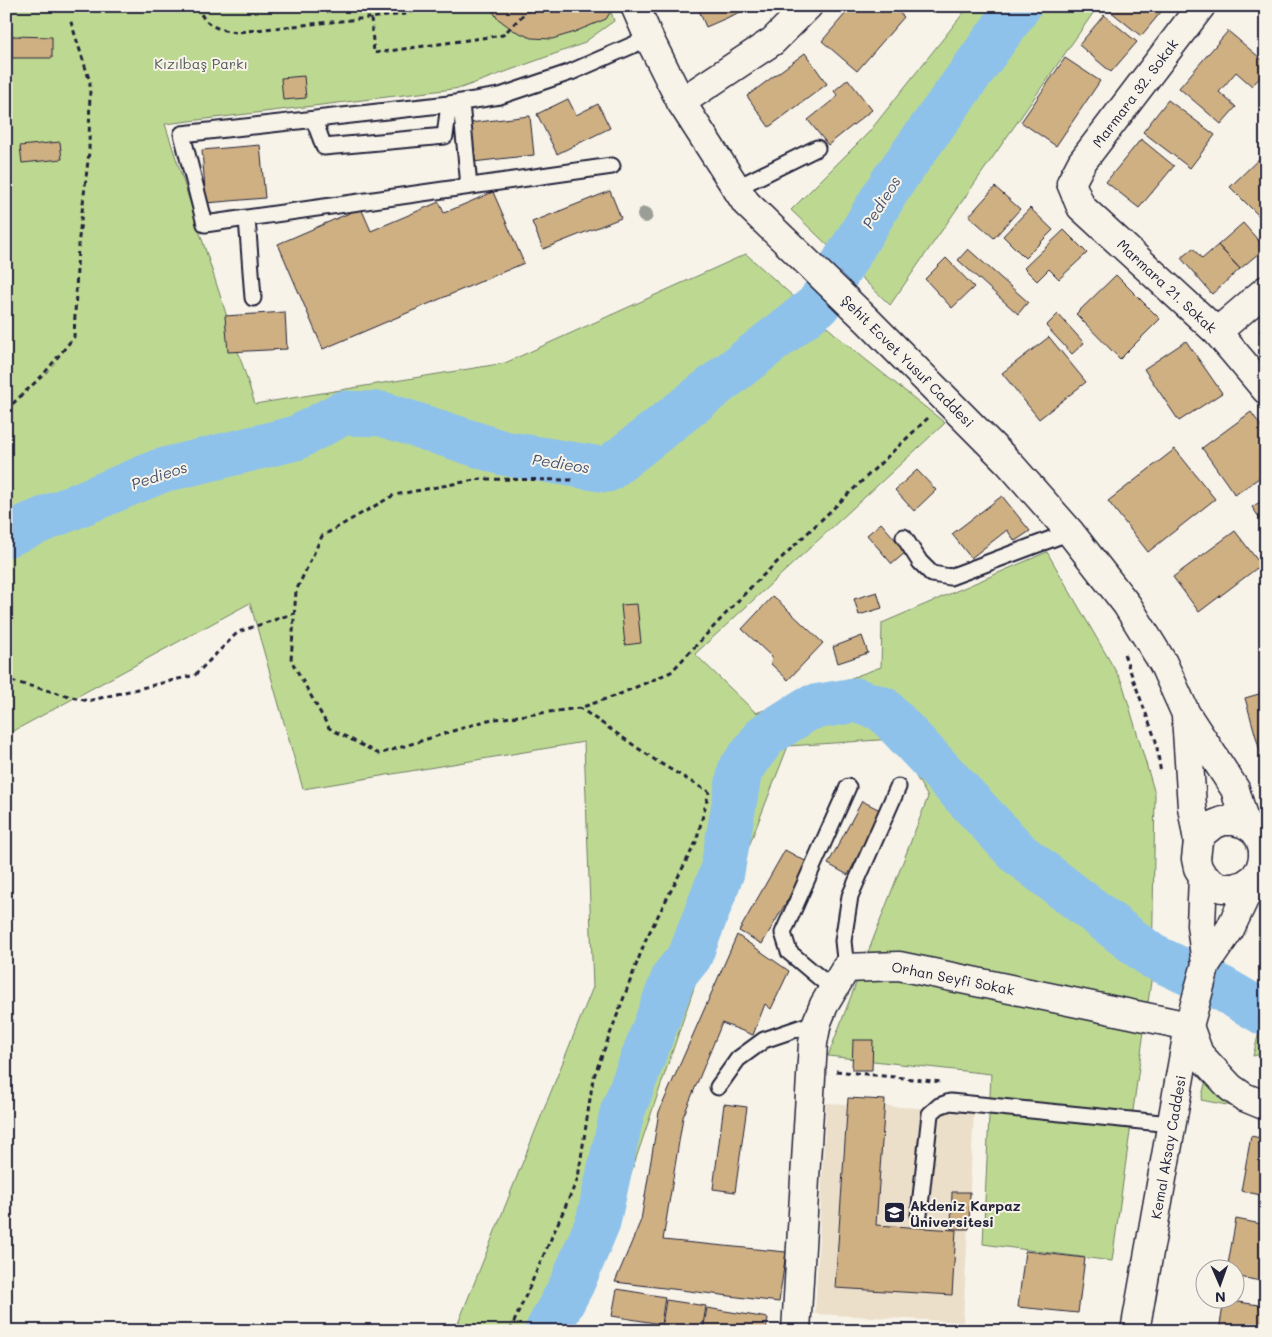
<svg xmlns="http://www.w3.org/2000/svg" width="1272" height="1337" viewBox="0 0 1272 1337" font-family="Mali,sans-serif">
	<rect width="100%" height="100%" fill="#f7f3e8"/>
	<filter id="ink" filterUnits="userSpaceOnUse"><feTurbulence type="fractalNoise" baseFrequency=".02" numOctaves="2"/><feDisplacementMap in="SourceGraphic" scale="10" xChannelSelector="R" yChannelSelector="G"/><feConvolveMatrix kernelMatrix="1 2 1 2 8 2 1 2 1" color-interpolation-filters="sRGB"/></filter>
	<g filter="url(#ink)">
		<!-- built -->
		<path fill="#ebdfca" d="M826,1103L974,1111L963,1322L815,1314Z"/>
		<!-- green -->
		<path fill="#bdd991" stroke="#707e66" d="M6,6H609L614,21L582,44L461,88L165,124L255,404L505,363L746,254L845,343L945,423L695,654L756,713L881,667L882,623L1047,552L1122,682L1155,794L1152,974L1112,1261L983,1244L991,1074L828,1056L928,797L894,739L788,746L697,979L598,1270L572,1331H455L593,987L584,742L303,789L250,603L6,735Z
			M969,6H1098L890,305L791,210L869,132Z
			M1266,1004V1053L1253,1056Z
			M1208,1072L1237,1107L1201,1100Z"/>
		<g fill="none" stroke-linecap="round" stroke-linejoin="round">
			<!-- river -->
			<path stroke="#8fc2eb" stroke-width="45" d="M6,535L160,471L296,438L343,413L382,414L503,453L607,470L818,305L893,181L1019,6
				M547,1331L572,1284L598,1222L622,1113L674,976L690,956L722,872L740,770L766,735L809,708L855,700L883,709L1019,854L1152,956L1223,989L1266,1014"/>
		</g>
		<!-- building -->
		<path fill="#cfb083" stroke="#22223b" d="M490,6H611V11L606,19L572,33L552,39L531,38L513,30L497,18Z
			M697,6H754L706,27Z
			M852,6H892L904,17L857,71L822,41Z
			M1112,6H1166L1141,36L1109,10Z
			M1104,15L1137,42L1111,72L1079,45Z
			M1228,31L1266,63V71L1252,86L1236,72L1219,92L1236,107L1221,124L1179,88Z
			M12,36L52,37V58H12Z
			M805,53L827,84L769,127L747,96Z
			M1065,58L1100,81L1056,146L1021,122Z
			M304,76L306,98L283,100L281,78Z
			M848,79L872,110L828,145L808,120L838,96L834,91Z
			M568,99L576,115L598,104L610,128L557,154L537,114Z
			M1168,100L1215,135L1190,168L1143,132Z
			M530,116L534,155L473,162L469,123Z
			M1141,139L1174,166L1139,208L1106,182Z
			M60,142L62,159L22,163L20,146Z
			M260,145L265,198L206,203L202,150Z
			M1266,152V223L1230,187Z
			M995,187L1020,209L994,238L969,216Z
			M610,191L621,218L543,249L532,222Z
			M493,192L524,263L323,349L278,244L361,208L371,231L439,202L444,213Z
			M1030,208L1053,230L1025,258L1003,236Z
			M1243,223L1265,248L1240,269L1218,245Z
			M1064,230L1087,253L1059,279L1049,269L1037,281L1024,268Z
			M1218,245L1240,269L1212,294L1181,258L1193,248L1202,259Z
			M968,249L1028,302L1018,314L958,260Z
			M946,258L974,287L952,308L925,279Z
			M1116,275L1160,319L1120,359L1076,314Z
			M285,312L287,349L228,352L225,316Z
			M1058,314L1084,343L1072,354L1046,326Z
			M1266,325V339L1259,331Z
			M1049,337L1086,382L1039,419L1002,373Z
			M1186,341L1222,393L1179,421L1144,369Z
			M1251,412L1266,433V473L1235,495L1202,448Z
			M1175,449L1215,499L1148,552L1108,501Z
			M917,470L936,490L914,511L895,490Z
			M1002,496L1030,531L1015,541L1007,530L971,558L952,534Z
			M1266,498V527L1252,507Z
			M881,523L906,552L892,564L867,535Z
			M1235,531L1261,565L1199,612L1173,577Z
			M877,592L882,608L859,615L854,599Z
			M773,596L823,643L788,680L771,664L772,657L742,629Z
			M637,604L641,643L625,645L621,605Z
			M862,636L868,653L838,663L833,647Z
			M1266,692V769H1265L1245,698Z
			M862,801L882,811L848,875L828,864Z
			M785,850L809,863L762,944L739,931Z
			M737,935L789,971L771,1009L765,1004L753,1035L722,1023L683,1117L663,1240L786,1252L779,1302L615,1282L641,1220L659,1112Z
			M853,1040H873L872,1070H852Z
			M848,1098L885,1100L876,1225L956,1230L952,1295L835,1288Z
			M724,1104L747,1107L735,1192L713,1189Z
			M1251,1136L1266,1139V1196L1241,1191Z
			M952,1192H970L969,1229H951Z
			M1236,1219L1266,1225V1282L1234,1276V1270H1227Z
			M1025,1251L1085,1258L1078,1313L1018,1307Z
			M617,1289L665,1297L661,1324L612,1316Z
			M666,1300L706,1306L702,1331L662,1325Z
			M1224,1300L1266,1306V1331H1219Z
			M707,1308L768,1318L766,1331H703Z"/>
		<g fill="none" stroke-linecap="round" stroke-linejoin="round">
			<defs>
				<path id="lane" d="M461,103L469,186
					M314,120L324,147L445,136L449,104
					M612,166L205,224L182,134L449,104L500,96L571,72L649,38
					M736,188L817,148
					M247,218L253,298
					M904,537L920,562L932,574L950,577L1070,532
					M846,968L843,941L850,896L898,787
					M834,990L789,952L783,933L848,787
					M718,1087L738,1059L764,1040L817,1022
					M919,1215L930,1114L939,1106L950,1102L1171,1124"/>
				<path id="street" d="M1201,6L1082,162L1071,183L1081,207L1217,332L1266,390
					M681,102L773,41L808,6
					M1217,332L1266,290
					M796,1331L813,1043L817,1022L824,1005L846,968L899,966L1189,1026L1199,1054L1231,1088L1244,1097L1266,1106"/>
				<path id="secondary" d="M635,6L649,38L681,102L746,203L867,320L1009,463L1070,532L1127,605L1163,663L1186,714L1235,789L1245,824L1254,830L1260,839L1263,849V859L1260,869L1254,878L1244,885L1233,888H1222L1212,883L1203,876L1198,868L1196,859L1198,841L1204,832L1213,825L1223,821H1234L1245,824
					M1186,716L1192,807L1198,841
					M1206,964L1230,929L1254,878
					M1135,1331L1189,1026L1206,964L1201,925L1203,876"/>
			</defs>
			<!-- lane casing -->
			<use href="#lane" stroke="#22223b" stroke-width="19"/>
			<!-- street casing -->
			<use href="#street" stroke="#22223b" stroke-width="31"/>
			<!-- secondary casing -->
			<use href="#secondary" stroke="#22223b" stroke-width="31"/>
			<!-- path -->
			<path stroke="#22223b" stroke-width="3" stroke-dasharray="5 4" stroke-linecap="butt" d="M197,6C205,26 217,30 237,32L406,14L426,6
				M371,18L374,53L503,35L532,6
				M6,410L43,375L74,337L78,246L89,152L90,82L70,19
				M572,480L480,479L394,495L322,536L296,591L291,660L329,728L379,754L488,720L580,708L620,694L671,672L752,586L928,418
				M1124,654L1156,741L1161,774
				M6,688L11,681L88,701L195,675L238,632L295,613
				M836,1071L942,1082
				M510,1331L578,1178L593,1079L646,939L696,842L709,792L658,762L580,708"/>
			<!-- lane -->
			<use href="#lane" stroke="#f7f3e8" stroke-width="15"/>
			<!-- street -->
			<use href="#street" stroke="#f7f3e8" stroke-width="28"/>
			<!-- secondary -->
			<use href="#secondary" stroke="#f7f3e8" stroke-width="28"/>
		</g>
		<!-- trees -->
		<circle fill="#9b9e97" cx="645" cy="215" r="8"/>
	</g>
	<!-- icons -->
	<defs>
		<symbol id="university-square" viewBox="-11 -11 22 22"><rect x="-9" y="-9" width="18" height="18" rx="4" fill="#22223b" stroke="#f7f3e8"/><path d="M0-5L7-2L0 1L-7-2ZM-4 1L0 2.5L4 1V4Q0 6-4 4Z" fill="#fff"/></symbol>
	</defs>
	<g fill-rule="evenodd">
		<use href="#university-square" x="882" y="1200" width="25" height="25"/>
	</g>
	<g text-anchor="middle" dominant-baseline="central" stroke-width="4" stroke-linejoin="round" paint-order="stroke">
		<!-- park labels -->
		<g font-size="14" fill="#505955" stroke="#f7f3e8">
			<text x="201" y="63">Kızılbaş Parkı</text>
		</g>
		<!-- street labels -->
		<g font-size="14" fill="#22223b" stroke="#f7f3e8">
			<text transform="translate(1135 93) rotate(-53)">Marmara 32. Sokak</text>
			<text transform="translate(1167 286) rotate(43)">Marmara 21. Sokak</text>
			<text transform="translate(908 361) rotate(45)">Şehit Ecvet Yusuf Caddesi</text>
			<text transform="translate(953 978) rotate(11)">Orhan Seyfi Sokak</text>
			<text transform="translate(1168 1147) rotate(-80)">Kemal Aksay Caddesi</text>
		</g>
		<!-- poi labels -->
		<g font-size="14" font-weight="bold" fill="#22223b" stroke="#f7f3e8" text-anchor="start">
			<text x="910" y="1205">Akdeniz Karpaz<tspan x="910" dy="16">Üniversitesi</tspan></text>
		</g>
		<!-- water labels -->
		<g font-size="15" font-style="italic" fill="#435270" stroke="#f7f3e8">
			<text transform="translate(881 202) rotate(-58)">Pedieos</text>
			<text transform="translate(561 463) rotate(9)">Pedieos</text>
			<text transform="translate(159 475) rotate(-18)">Pedieos</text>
		</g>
	</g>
	<!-- margin -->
	<rect width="1272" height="1337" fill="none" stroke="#f7f3e8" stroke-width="25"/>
	<rect x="12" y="12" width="1247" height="1312" fill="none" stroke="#22223b" stroke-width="2" filter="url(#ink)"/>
	<!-- north arrow -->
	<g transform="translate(1220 1284) rotate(178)"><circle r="24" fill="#f7f3e8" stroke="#a29fa3"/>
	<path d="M0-4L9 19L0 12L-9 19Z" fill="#22223b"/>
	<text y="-8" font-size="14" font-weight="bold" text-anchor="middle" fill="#22223b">N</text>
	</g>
</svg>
